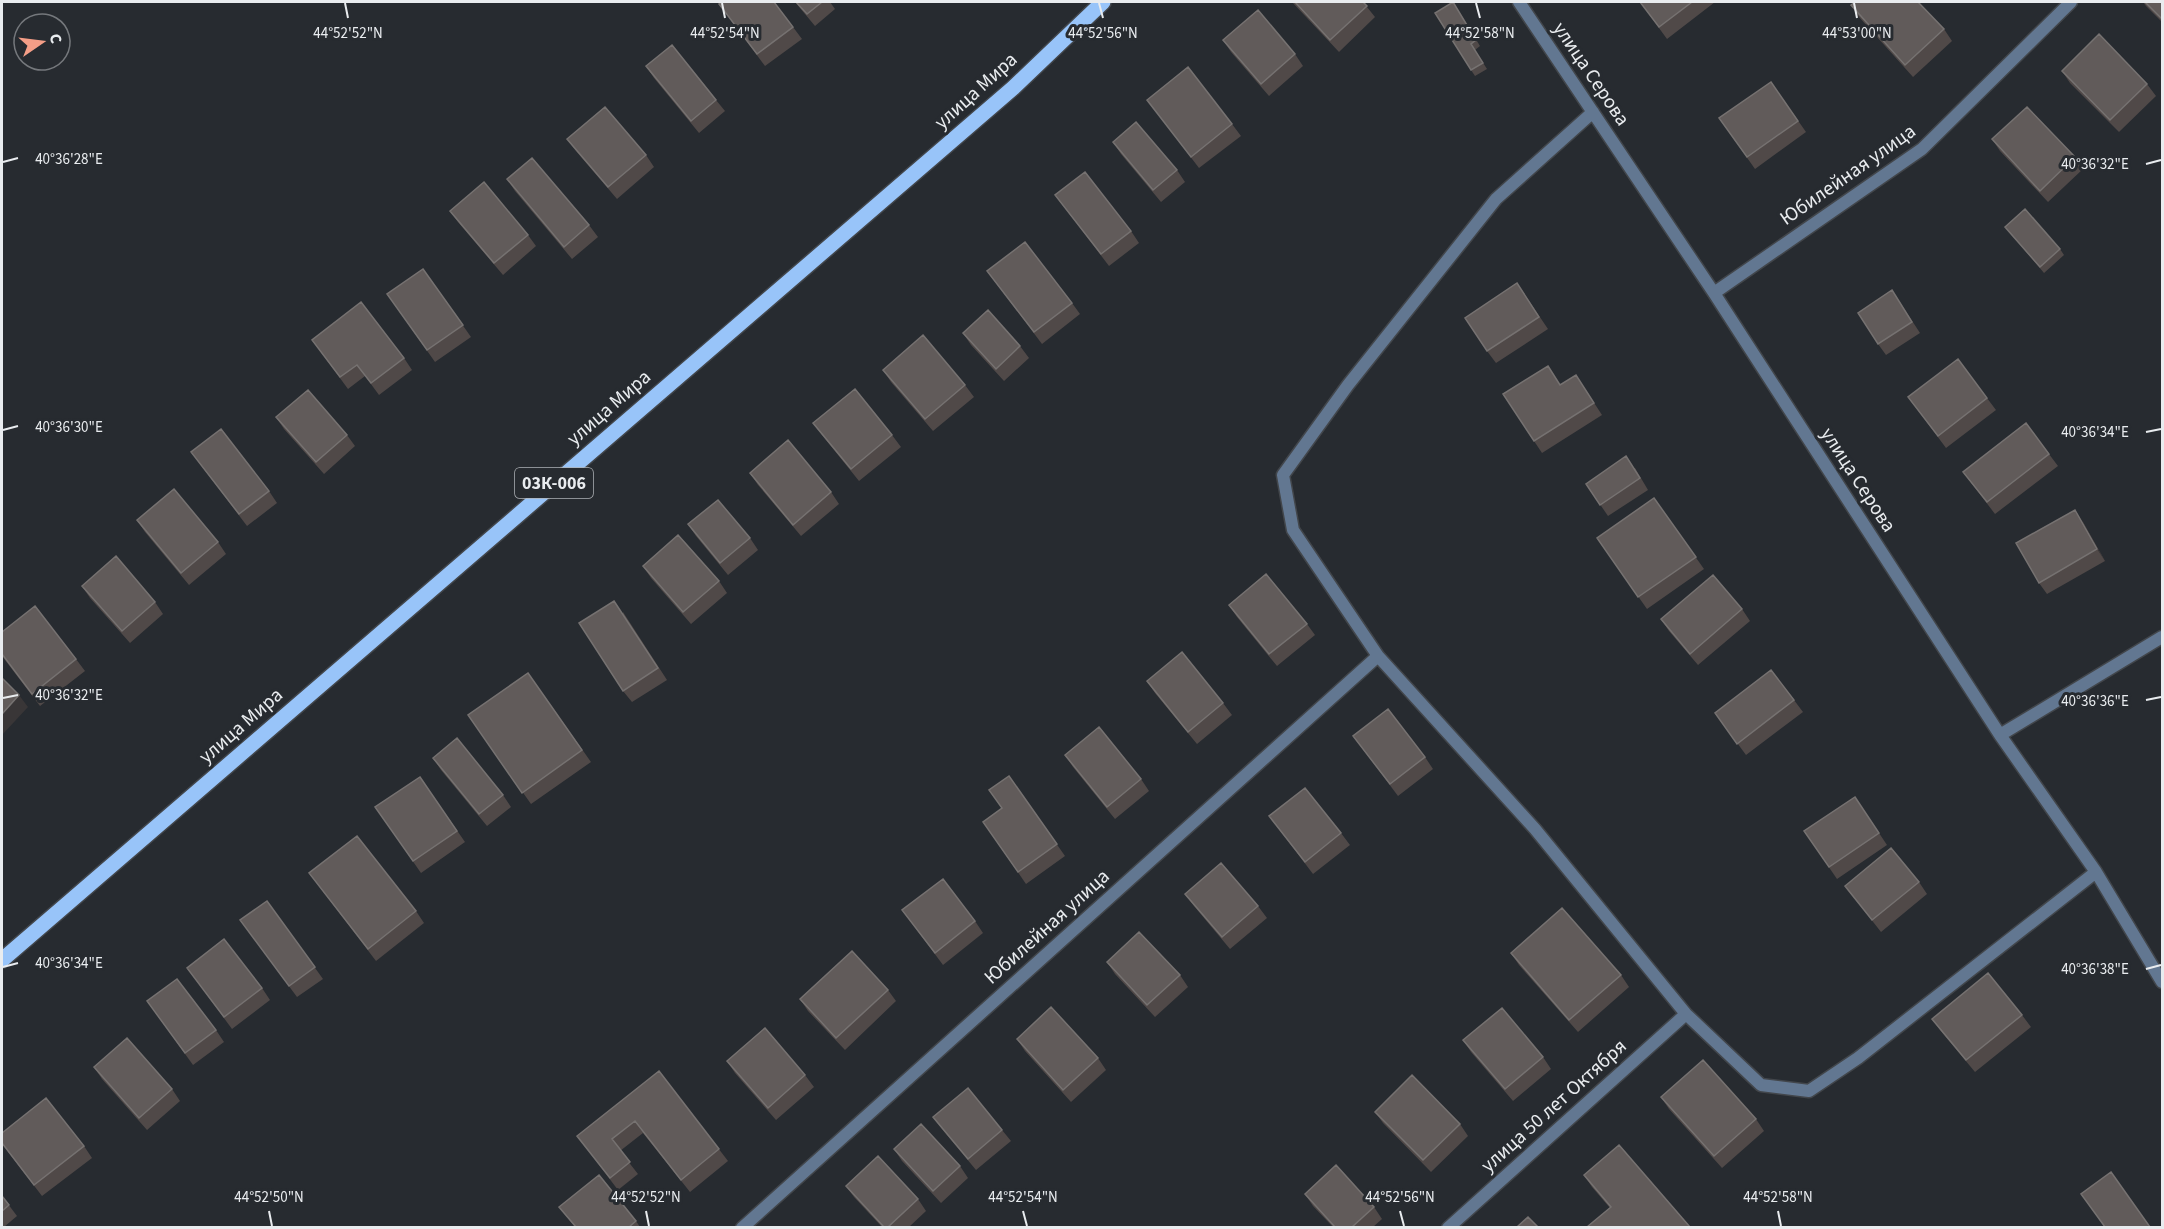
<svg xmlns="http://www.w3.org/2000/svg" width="2164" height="1229" viewBox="0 0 2164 1229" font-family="'Source Sans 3',sans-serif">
	<rect width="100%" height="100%" fill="#272b30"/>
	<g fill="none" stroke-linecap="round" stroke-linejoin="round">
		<defs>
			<path id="street" d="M1519,2L1714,293L2000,735L2096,872L2162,982
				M1593,112L1496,199L1348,385L1283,475L1293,530L1378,656L1535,829L1686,1014L1761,1085L1809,1091L1858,1058L2096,872
				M1714,293L1922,149L2071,2
				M2000,735L2162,637
				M742,1228L1378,656
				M1448,1228L1686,1014"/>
			<path id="primary" d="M2,960L1013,88L1103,2"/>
		</defs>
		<!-- street casing -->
		<use href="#street" stroke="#42464b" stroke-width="15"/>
		<!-- primary casing -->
		<use href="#primary" stroke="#42464b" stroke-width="18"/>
		<!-- street -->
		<use href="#street" stroke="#627791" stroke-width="12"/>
		<!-- primary -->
		<use href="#primary" stroke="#98c4f9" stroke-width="15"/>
	</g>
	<!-- wall -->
	<path fill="#504948" d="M795,2H830L835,9L815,26Z
		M1292,2H1363L1375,17L1339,52Z
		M1640,2H1715L1667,39Z
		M2143,2H2163V23L2146,6Z
		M719,4L793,27L802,39L765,66Z
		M1851,5L1944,29L1952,41L1913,77L1859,17Z
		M1457,8L1480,46L1475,50L1487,69L1475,76L1471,70Z
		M1223,40L1295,54L1303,66L1269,96L1231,52Z
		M646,66L716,100L725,111L699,133L654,78Z
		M2062,71L2147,84L2156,96L2119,132L2070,83Z
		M1771,82L1806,132L1755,169L1719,118Z
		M1147,100L1232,124L1241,136L1199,168Z
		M567,139L646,155L654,167L617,199L576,151Z
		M1992,139L2075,157L2083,169L2048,202L2000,151Z
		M1113,142L1177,170L1185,182L1161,202L1121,154Z
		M507,179L589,225L598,237L572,259L515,191Z
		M1055,195L1131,231L1139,243L1109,266Z
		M450,211L528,235L536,246L503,275L458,222Z
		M2005,227L2060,249L2064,255L2044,273Z
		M423,269L471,337L435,362L387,294Z
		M987,271L1072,303L1080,314L1042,344Z
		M1517,283L1548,329L1496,363L1487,351Z
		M1892,290L1920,333L1886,355L1878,344Z
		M963,333L1020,346L1029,358L1004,381L971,345Z
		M312,340L404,358L412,370L379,395L365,376L348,389Z
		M883,370L965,385L974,397L933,431L891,382Z
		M1576,375L1602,415L1542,453L1534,441L1561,385Z
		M1908,397L1987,398L1996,410L1946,448Z
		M276,417L347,435L355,446L324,474L284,429Z
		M813,423L892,435L901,447L859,481L822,435Z
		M191,452L269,491L277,503L247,526Z
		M2049,454L2058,466L1995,514L1963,472Z
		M1635,468L1648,490L1608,516L1586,484Z
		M750,473L831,492L839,504L801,536L758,485Z
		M1654,498L1704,569L1647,609L1597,538Z
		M137,520L218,542L226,554L189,585L145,532Z
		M2083,522L2105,561L2047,594L2039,583Z
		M688,524L750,538L758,550L728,575L696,536Z
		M643,566L719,581L727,593L691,624L651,578Z
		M82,586L155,602L163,614L130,643L90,598Z
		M1229,605L1307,624L1315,635L1277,666L1237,617Z
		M1742,609L1750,621L1698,665L1669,631L1661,619Z
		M623,612L667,680L632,702L623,691Z
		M2,632L76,659L85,671L40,706L2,656Z
		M528,673L591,762L531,804L468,715Z
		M1147,681L1223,703L1232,715L1197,744L1155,693Z
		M1794,700L1803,712L1746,755L1715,713Z
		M1353,736L1425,757L1433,769L1398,796Z
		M1065,755L1141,779L1149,791L1115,819L1073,767Z
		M433,758L503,795L511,807L487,826L441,770Z
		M1009,776L1065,856L1026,884L983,822L1002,808Z
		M420,777L465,842L421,873L375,807Z
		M1855,797L1887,845L1837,879L1804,831Z
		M1269,816L1341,833L1350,845L1313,874Z
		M309,873L416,911L424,923L376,961Z
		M1919,882L1927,894L1881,932L1845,886Z
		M1185,894L1258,906L1267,918L1230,949L1194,906Z
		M267,901L323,979L297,997L240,920Z
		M902,910L975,921L983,933L943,965Z
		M1511,953L1621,975L1629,987L1578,1032L1519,965Z
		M1107,962L1180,975L1188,987L1155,1017L1115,974Z
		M187,968L262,988L270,1000L232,1029Z
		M888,990L896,1001L845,1050L808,1011L800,999Z
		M147,1001L216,1030L224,1042L193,1065Z
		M2022,1015L2031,1027L1975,1072L1940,1030L1932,1019Z
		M1017,1039L1098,1058L1106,1070L1071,1102L1025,1051Z
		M1463,1040L1543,1057L1551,1069L1513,1101L1471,1052Z
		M727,1061L805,1075L814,1087L776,1120L735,1073Z
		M94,1067L172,1089L180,1101L147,1130L102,1079Z
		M659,1071L728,1161L690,1192L643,1133L620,1151L638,1174L618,1190L577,1136Z
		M1661,1097L1756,1119L1764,1131L1722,1168L1669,1109Z
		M1375,1112L1460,1124L1468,1136L1431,1172L1383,1123Z
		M933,1117L1002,1130L1011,1141L976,1170L942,1129Z
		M2,1133L84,1146L92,1158L42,1196L2,1144Z
		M894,1149L960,1166L968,1178L941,1203L902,1161Z
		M1584,1175L1690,1227L1610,1208L1592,1187Z
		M846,1186L918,1199L926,1211L909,1227H882L854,1197Z
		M1305,1194L1374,1207L1382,1219L1373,1227H1333L1313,1206Z
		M2,1196L17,1216L4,1227H2Z
		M559,1207L636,1221L640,1227H575Z"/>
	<!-- shaded-wall -->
	<path fill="#393637" d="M2075,510L2083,522L2105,561L2097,549Z
		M19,695L28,707L2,735V714Z"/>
	<!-- building -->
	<path fill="#615b5a" stroke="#767271" stroke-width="1.5" d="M723,2H774L793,27L757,54L719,4Z
		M796,2H822L807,14Z
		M1295,2H1363L1367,6L1330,40Z
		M1453,2L1476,40L1471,44L1483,63L1471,70L1435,13Z
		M1640,2H1692L1659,27Z
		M1855,2H1918L1944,29L1905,65L1851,5Z
		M2145,2H2163V20Z
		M1258,10L1295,54L1261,84L1223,40Z
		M2099,34L2147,84L2110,120L2062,71Z
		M672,45L716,100L691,121L646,66Z
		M1188,67L1232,124L1191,157L1147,100Z
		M1771,82L1798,121L1747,157L1719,118Z
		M605,107L646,155L608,187L567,139Z
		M2027,107L2075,157L2040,191L1992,139Z
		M1136,122L1177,170L1153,190L1113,142Z
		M532,158L589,225L564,247L507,179Z
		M1085,172L1131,231L1101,254L1055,195Z
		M484,182L528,235L494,263L450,211Z
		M2025,209L2060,249L2040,267L2005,227Z
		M1025,242L1072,303L1034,332L987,271Z
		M423,269L463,325L427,350L387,294Z
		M1517,283L1539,317L1487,351L1465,318Z
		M1892,290L1912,322L1878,344L1858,313Z
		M361,302L404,358L371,383L357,365L340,377L312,340Z
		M988,310L1020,346L996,369L963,333Z
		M923,335L965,385L925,419L883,370Z
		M1958,359L1987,398L1938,436L1908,397Z
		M1548,366L1560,385L1576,375L1594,403L1534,441L1503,394Z
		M855,389L892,435L851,469L813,423Z
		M308,390L347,435L316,462L276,417Z
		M2026,423L2049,454L1987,502L1963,472Z
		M221,429L269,491L239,514L191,452Z
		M788,440L831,492L793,525L750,473Z
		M1626,456L1640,478L1600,505L1586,484Z
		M174,489L218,542L181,573L137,520Z
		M1654,498L1696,557L1638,597L1597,538Z
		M718,500L750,538L720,563L688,524Z
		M2075,510L2097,549L2039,583L2016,543Z
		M678,535L719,581L683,612L643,566Z
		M116,556L155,602L122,631L82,586Z
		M1266,574L1307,624L1269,654L1229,605Z
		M1713,575L1742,609L1690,654L1661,619Z
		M614,601L658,668L623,691L579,623Z
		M35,606L76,659L32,694L2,654V632Z
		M1182,652L1223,703L1188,732L1147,681Z
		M1771,670L1794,700L1737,744L1715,713Z
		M528,673L582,750L522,793L468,715Z
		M2,678L19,695L2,714Z
		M1388,709L1425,757L1390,784L1353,736Z
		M1099,727L1141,779L1107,807L1065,755Z
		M457,738L503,795L479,814L433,758Z
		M1009,776L1057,844L1018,872L983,822L1002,808L989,790Z
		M420,777L457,831L413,861L375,807Z
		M1305,788L1341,833L1305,862L1269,816Z
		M1855,797L1879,833L1829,867L1804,831Z
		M357,836L416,911L368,949L309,873Z
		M1891,848L1919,882L1872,920L1845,886Z
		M1221,863L1258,906L1222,937L1185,894Z
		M943,879L975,921L935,953L902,910Z
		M267,901L315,967L289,986L240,920Z
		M1562,908L1621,975L1569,1020L1511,953Z
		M1139,932L1180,975L1147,1005L1107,962Z
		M224,939L262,988L224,1017L187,968Z
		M852,951L888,990L836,1038L800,999Z
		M1988,973L2022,1015L1966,1060L1932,1019Z
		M177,979L216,1030L185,1053L147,1001Z
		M1051,1007L1098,1058L1063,1090L1017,1039Z
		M1502,1008L1543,1057L1505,1089L1463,1040Z
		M765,1028L805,1075L768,1108L727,1061Z
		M127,1038L172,1089L139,1118L94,1067Z
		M1703,1060L1756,1119L1714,1156L1661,1097Z
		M659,1071L719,1149L681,1180L635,1121L612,1139L630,1162L610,1178L577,1136Z
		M1412,1075L1460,1124L1423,1160L1375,1112Z
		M968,1088L1002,1130L968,1159L933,1117Z
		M46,1098L84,1146L34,1185L2,1143V1133Z
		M921,1124L960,1166L933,1191L894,1149Z
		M1619,1145L1690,1227H1587L1611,1207L1584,1175Z
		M878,1156L918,1199L888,1227H884L846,1186Z
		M1336,1165L1374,1207L1352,1227H1335L1305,1194Z
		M2111,1172L2150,1227H2105L2081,1194Z
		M599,1175L636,1221L629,1227H576L559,1207Z
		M2,1196L9,1205L2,1211Z
		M1528,1217L1538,1227H1517Z"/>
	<!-- ticks -->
	<path fill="none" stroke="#e9ecef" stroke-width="2" d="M345,3L348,18M722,3L725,18M1099,3L1103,18M1476,3L1480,18M1854,3L1857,18M3,162L18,158M2146,164L2161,160M3,430L18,426M2146,432L2161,429M3,698L18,695M2146,700L2161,697M3,967L18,963M2146,969L2161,965M269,1211L272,1226M646,1211L649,1226M1023,1211L1027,1226M1400,1211L1404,1226M1778,1211L1781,1226"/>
	<g text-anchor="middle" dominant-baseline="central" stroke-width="6" stroke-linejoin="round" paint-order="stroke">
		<!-- shield labels -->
		<rect fill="#272b30" stroke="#afb2b6" stroke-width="1.5" x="515" y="468" width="78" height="30" rx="4.5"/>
		<g font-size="18" font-weight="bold" fill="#e9ecef">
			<text x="554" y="483">03К-006</text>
		</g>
		<!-- street labels -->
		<g font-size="20" fill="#e9ecef" stroke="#272b30">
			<text transform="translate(1591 74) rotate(56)">улица Серова</text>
			<text transform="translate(976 91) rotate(-42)">улица Мира</text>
			<text transform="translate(1848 175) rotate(-35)">Юбилейная улица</text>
			<text transform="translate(609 408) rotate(-41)">улица Мира</text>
			<text transform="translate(1858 480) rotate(57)">улица Серова</text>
			<text transform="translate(241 726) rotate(-41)">улица Мира</text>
			<text transform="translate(1047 927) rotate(-42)">Юбилейная улица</text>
			<text transform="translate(1554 1106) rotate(-42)">улица 50 лет Октября</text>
		</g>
	</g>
	<g font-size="15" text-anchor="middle" fill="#e9ecef" stroke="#272b30" stroke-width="6" stroke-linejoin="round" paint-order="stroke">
		<text x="348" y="38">44°52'52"N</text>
		<text x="725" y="38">44°52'54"N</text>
		<text x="1103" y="38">44°52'56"N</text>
		<text x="1480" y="38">44°52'58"N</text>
		<text x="1857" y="38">44°53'00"N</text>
		<text x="69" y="164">40°36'28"E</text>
		<text x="2095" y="169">40°36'32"E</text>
		<text x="69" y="432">40°36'30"E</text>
		<text x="2095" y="437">40°36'34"E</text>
		<text x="69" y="700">40°36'32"E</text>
		<text x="2095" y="706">40°36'36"E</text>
		<text x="69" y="968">40°36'34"E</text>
		<text x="2095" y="974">40°36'38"E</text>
		<text x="269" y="1202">44°52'50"N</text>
		<text x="646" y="1202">44°52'52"N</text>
		<text x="1023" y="1202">44°52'54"N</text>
		<text x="1400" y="1202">44°52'56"N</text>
		<text x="1778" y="1202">44°52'58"N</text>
	</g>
	<!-- border -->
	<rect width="2164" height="1229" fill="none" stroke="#e9ecef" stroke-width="6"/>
	<!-- north arrow -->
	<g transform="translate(42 42) rotate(76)"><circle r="28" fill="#272b30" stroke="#75787c" stroke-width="1.5"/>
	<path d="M0-4.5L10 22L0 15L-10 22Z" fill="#f49e87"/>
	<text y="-9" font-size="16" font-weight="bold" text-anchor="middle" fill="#e9ecef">С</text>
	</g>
</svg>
